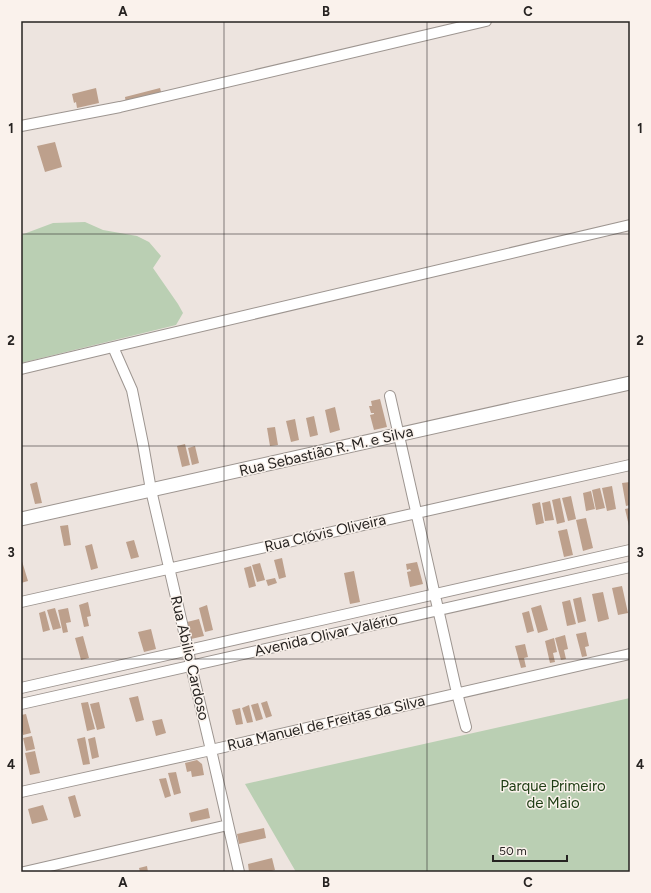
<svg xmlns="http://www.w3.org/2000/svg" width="651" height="893" viewBox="0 0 651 893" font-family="Figtree,sans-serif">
	<rect width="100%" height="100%" fill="#ede4df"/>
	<!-- green -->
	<path fill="#bacfb3" d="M85,222L103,230L137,236L149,242L161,256L153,268L178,304L183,313L176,325L21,363V235L53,223Z
		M630,698V872H296L245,784Z"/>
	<!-- building -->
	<path fill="#bda08c" d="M96,88L99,103L77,108L76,102L74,103L72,94Z
		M160,88L162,95L126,104L125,97Z
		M55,142L62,167L45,172L37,146Z
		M380,399L387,427L374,430L370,415L374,414V413H371L369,406H372L371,401Z
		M335,407L340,430L330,433L325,410Z
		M314,416L318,435L310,437L306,418Z
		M295,419L299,440L291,442L286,421Z
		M275,427L278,445L270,446L267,428Z
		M185,444L190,465L182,467L177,446Z
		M195,446L199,463L192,465L188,448Z
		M37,482L42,503L35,504L30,484Z
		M630,482V505L626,506L622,483Z
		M612,486L616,509L607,511L602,488Z
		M600,488L605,508L596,510L592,490Z
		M591,491L595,509L586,511L583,493Z
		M571,496L576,519L568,521L562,498Z
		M560,498L565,522L557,524L552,500Z
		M550,501L554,520L545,521L542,503Z
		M540,502L544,523L536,525L532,504Z
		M630,508V526H629L625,509Z
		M586,518L593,548L583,551L576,520Z
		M68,525L71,545L64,546L60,526Z
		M567,529L573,555L564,557L558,531Z
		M134,540L139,557L131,559L126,542Z
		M92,544L98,568L91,570L85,546Z
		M21,558L28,581L21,583Z
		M282,558L286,577L279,579L274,560Z
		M417,562L423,584L410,587L407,572L411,571L410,569L407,570L406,564Z
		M260,563L265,580L257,582L252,565Z
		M251,566L256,586L249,588L244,568Z
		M354,571L360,602L350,604L344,573Z
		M275,578L277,583L268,586L266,580Z
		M622,586L628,613L618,615L612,588Z
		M603,592L609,619L598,622L592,594Z
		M581,597L586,621L578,623L573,599Z
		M570,600L576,624L567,626L562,602Z
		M88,602L91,616L87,617L89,626L84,627L79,605Z
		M207,605L213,630L205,632L199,608Z
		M541,605L548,630L538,633L531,608Z
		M55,608L61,628L53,630L47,610Z
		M68,608L71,622L66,623L68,632L63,633L58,610Z
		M45,611L50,630L43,632L39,613Z
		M529,611L534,631L527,633L522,613Z
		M199,619L204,636L191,639L187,622Z
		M151,629L156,649L144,652L138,632Z
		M586,632L589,646L585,647L587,656L582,657L576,634Z
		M565,635L568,649L564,650L566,659L561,660L555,638Z
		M83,636L89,658L81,660L75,638Z
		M554,638L557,652L553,653L555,662L550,663L545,641Z
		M525,644L528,657L524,658L526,667L521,668L515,646Z
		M138,696L144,720L136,722L129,698Z
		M267,701L272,716L266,718L261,703Z
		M88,702L95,729L87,731L81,703Z
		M99,702L105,728L97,730L90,704Z
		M258,703L263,719L256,721L251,705Z
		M249,705L253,722L247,723L242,708Z
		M240,708L243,724L236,725L232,710Z
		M26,714L31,733L23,735L21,726V715Z
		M162,719L166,733L156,736L152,721Z
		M32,736L35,749L26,751L23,738Z
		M85,737L90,764L83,765L77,739Z
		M95,737L99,757L92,759L88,739Z
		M35,751L40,773L30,775L25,753Z
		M197,760L202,764L204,775L192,777L191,771L187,772L185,763Z
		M176,772L181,793L174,795L168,773Z
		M166,778L171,796L165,798L159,779Z
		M75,795L81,816L74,818L68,797Z
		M43,805L48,820L32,824L28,809Z
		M208,808L210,818L191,822L189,813Z
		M264,828L266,838L239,844L237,834Z
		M272,858L275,870L268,872H249L248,864Z
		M147,866L148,872H140L139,868Z"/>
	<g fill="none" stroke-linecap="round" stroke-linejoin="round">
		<defs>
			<path id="minor" d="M21,126L120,107L486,21
				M113,347L132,390L143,444L151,490L188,649L191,666L211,750L239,872
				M21,369L113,347L630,225
				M390,396L457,693L466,727
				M21,602L630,465
				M21,688C224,641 427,597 630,550
				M21,704L630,567
				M21,792L211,750L630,654
				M24,872L228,825"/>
			<path id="tertiary" d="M21,519L630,383"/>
		</defs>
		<!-- minor casing -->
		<use href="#minor" stroke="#9d9590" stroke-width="12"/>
		<!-- tertiary casing -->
		<use href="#tertiary" stroke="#9d9590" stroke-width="15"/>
		<!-- minor -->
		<use href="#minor" stroke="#fff" stroke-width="10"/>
		<!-- tertiary -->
		<use href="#tertiary" stroke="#fff" stroke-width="13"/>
	</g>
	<!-- grid -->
	<path fill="none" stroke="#262321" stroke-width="1" stroke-opacity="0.55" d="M224,21V872M427,21V872M21,234H630M21,446H630M21,659H630"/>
	<g text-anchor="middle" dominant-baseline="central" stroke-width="3" stroke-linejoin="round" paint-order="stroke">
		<!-- street labels -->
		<g font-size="15" fill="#262321" stroke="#faf2ec">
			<text transform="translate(326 451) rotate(-13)">Rua Sebastião R. M. e Silva</text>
			<text transform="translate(325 533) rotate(-13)">Rua Clóvis Oliveira</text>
			<text transform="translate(326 635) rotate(-13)">Avenida Olivar Valério</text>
			<text transform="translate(190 658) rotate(77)">Rua Abilio Cardoso</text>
			<text transform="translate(326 723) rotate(-13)">Rua Manuel de Freitas da Silva</text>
		</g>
		<!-- park labels -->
		<g font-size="15" fill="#203e15" stroke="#faf2ec">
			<text x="553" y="786">Parque Primeiro<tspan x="553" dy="17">de Maio</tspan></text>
		</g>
	</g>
	<!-- border -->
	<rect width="651" height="893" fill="none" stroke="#faf2ec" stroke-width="44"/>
	<!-- scale -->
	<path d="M493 855v6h74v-6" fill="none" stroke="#262321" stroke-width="2"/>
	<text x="499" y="855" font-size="12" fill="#262321" stroke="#faf2ec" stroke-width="3" paint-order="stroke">50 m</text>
	<rect x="22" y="22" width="607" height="849" fill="none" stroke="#262321" stroke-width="1.5"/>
	<g font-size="13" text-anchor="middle" font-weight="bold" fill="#262321">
		<text x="123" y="16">A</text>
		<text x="326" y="16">B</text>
		<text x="528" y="16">C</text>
		<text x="11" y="133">1</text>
		<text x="640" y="133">1</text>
		<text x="11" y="345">2</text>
		<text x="640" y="345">2</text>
		<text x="11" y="557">3</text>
		<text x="640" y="557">3</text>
		<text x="11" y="769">4</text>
		<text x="640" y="769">4</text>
		<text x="123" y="887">A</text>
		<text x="326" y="887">B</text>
		<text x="528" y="887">C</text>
	</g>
</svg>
